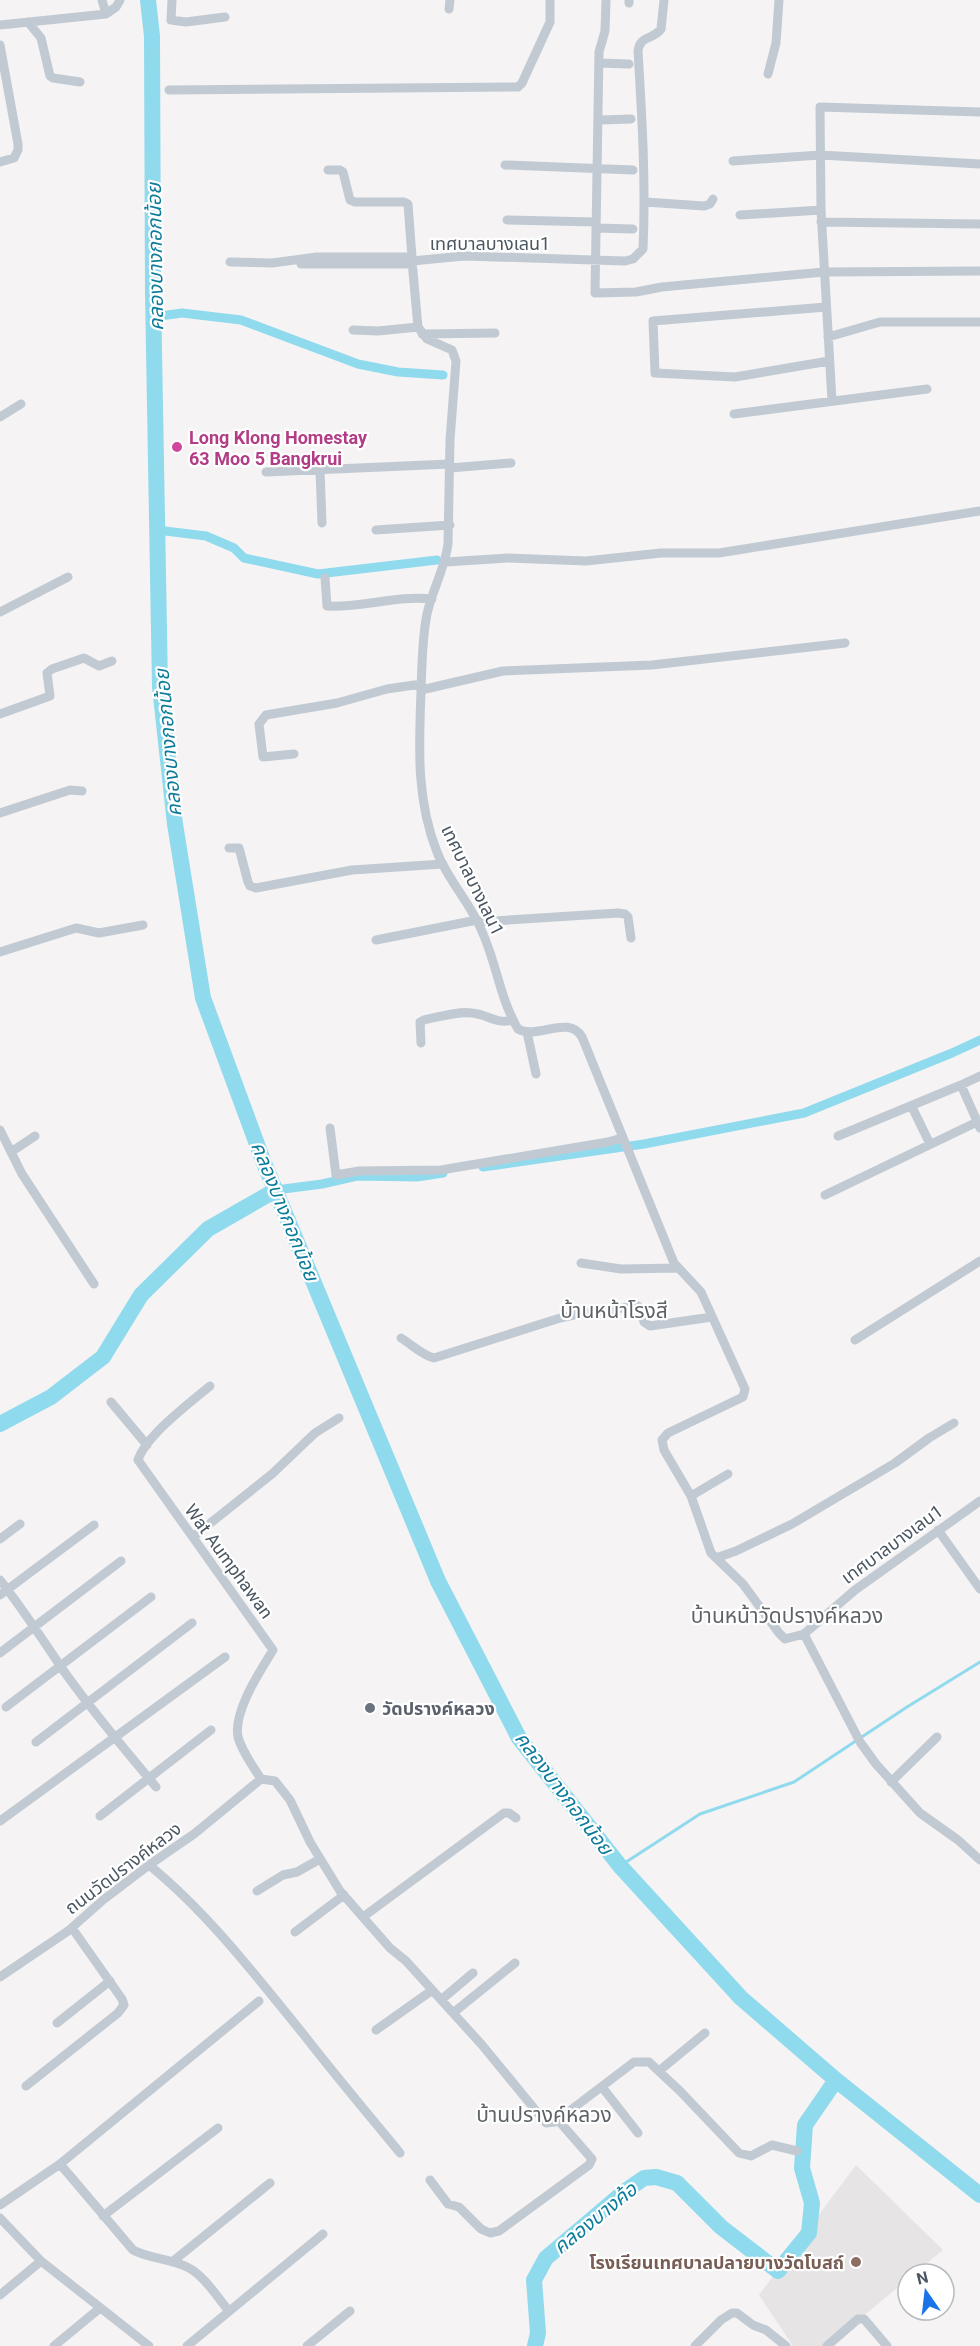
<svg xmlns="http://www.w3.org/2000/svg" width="980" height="2346" viewBox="0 0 980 2346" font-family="Roboto,'Noto Sans Thai',sans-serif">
	<rect width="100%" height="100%" fill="#f5f3f3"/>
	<!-- education -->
	<path fill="#e6e4e5" d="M856,2165L943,2250L914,2274H908V2279L827,2346H793L759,2295Z"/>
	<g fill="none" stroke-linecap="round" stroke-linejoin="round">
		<!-- stream -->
		<path stroke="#90daee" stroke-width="3" d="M620,1866L700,1814L794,1782L907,1707L980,1662"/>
		<!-- canal -->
		<path stroke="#90daee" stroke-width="9" d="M153,317L182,313L241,320L358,364L398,372L443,375
			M157,530L206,536L234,548L244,558L318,574L437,560
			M483,1167L644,1144L804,1113L952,1053L980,1040
			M276,1190L322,1184L357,1176L417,1177L443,1173"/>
		<!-- river -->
		<path stroke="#90daee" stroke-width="16" d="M148,0L152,36L153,293L160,687L175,824L203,998L264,1163L438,1581L519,1738L620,1866L741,1998L836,2080L980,2195
			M0,1424L51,1397L103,1357L141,1295L208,1229L276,1190
			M535,2346L538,2333L534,2280L546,2258L624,2192L644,2178L656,2177L677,2183L721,2227L778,2271L809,2233L812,2203L802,2168L805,2125L836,2080"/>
		<!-- minor -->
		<path stroke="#c1cad2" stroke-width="9" d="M172,0L171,20L186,22L225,17
			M606,0L605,31L599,52L595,293L636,292L662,287L824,272L979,271
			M664,0L661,29C653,40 640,35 638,51C642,117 646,183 643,249L633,259L625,261L464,256L412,261L418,327L427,339L452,350L456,361L450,440L448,544C445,569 432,590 427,614C422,638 422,666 421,691C419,747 416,799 437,852C447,878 466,898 478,923C496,957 498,995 518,1029C537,1040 569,1014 582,1037L674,1263L701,1292L745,1389L743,1397L668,1433L662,1440L664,1450L691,1496L711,1553L743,1584L779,1633L785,1639L804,1634L855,1590L980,1501
			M629,3V0
			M449,9L450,0
			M106,14L116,7L120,0
			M28,22L41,38L50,76L53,78L80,82
			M0,25L106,14L102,0
			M0,45L18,144V150L14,158L0,162
			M599,63L629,64
			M768,74L776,43L779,0
			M169,90L518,87L522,83L550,22V0
			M600,120L631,119
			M733,161L820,155L980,164
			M505,165L633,170
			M328,170H340L343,172L350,200L355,202H404L408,204L412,257
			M645,202L704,206L710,204L713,199
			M740,215L821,210
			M507,220L596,222
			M821,222L980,224
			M596,228L633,229
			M230,262L272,263L317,257H412V261
			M301,264H413
			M826,307L653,321L655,373L735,377L829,361
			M353,330L378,331L418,327
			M422,334L495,333
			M828,337L880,322H980
			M832,401L821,210L820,107L980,112
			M734,414L927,389
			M0,417L21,404
			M450,468L511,463
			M320,470L322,523
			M266,472L450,464
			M376,530L450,525
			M446,562L508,558L586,561L661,553H719L980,511
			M325,578L327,606C362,608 397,595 432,599
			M0,612L68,577
			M421,690L503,671L652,665L845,643
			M0,714L50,696L47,673L52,669L84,658L99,666L112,661
			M294,754L263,757L259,724L266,715L337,703L387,689L421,684
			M0,813L70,790L82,791
			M229,848H239L248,882L250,886L256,888L352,870L443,864
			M478,922L618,913L625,914L628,917L631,938
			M376,940L477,920
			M0,952L76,928L99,933L143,925
			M527,1032L536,1074
			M421,1043L420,1022L424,1020C439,1017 457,1011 472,1013C487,1014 497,1025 513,1020
			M980,1076L961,1085L980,1128
			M912,1107L930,1144
			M330,1128L336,1175L359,1171L441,1170L608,1142L622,1138
			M0,1130L22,1174L94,1284
			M838,1136L961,1085
			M11,1152L35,1136
			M825,1195L977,1122
			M581,1263L621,1269L678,1268
			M401,1338C411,1344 422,1355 434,1358L560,1318L583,1313L638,1306L644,1322L650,1326L712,1317
			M855,1340L980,1261
			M210,1386C189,1403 146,1436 138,1460L273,1650C260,1671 233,1712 238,1737C242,1752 253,1766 261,1779
			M111,1402L147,1445
			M691,1496L728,1474
			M938,1530L980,1589
			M193,1537L272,1474L315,1433L339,1418
			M0,1539L20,1524
			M716,1558L736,1551L792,1524L895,1463L929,1438L954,1423
			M0,1580C22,1608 41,1637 61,1667C90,1709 123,1747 156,1787
			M0,1595L94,1525
			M804,1634L860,1742L876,1764L920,1813L958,1840L980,1860
			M0,1653L121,1561
			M6,1707L151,1597
			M36,1742L192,1623
			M261,1779L275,1781L290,1800L310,1842L340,1891L390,1948L406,1961L482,2045L546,2123L555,2122L634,2062H649L680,2091L739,2153L751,2156L772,2145L797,2151
			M891,1782L937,1737
			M100,1816L211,1730
			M0,1821L225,1657
			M149,1865C208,1913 256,1976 304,2035C335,2075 368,2114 400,2153
			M257,1891L283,1875L297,1872L320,1859
			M363,1917L504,1813H509L516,1818
			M295,1932L344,1895
			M0,1977L68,1931L103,1900L149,1865L194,1834L261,1779
			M441,2000L473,1973
			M453,2013L515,1963
			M57,2023L110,1981
			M376,2030L431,1991
			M659,2071L705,2033
			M26,2086L118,2013L124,2005L122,1999L72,1928
			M602,2087L638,2133
			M60,2164L133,2250C150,2259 169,2258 187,2267C204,2275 217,2297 229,2311
			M430,2180L448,2204L459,2207L481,2229L490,2233L499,2231L589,2165L592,2159L558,2120
			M0,2205L60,2164L259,2001
			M103,2216L218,2128
			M0,2218L41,2261L149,2346
			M172,2262L270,2183
			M0,2295L41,2261
			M54,2346L100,2308
			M187,2346L323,2234
			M307,2346L350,2311
			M695,2346L721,2320L732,2313H737L753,2325L766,2330L786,2346
			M827,2346L858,2319H864L887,2346"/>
	</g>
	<!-- markers -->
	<circle fill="#d1479c" stroke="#fff" stroke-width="2" cx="177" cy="447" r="6"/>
	<circle fill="#6b7280" stroke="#fff" stroke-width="2" cx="370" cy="1708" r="6"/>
	<circle fill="#8d6e63" stroke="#fff" stroke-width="2" cx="856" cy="2262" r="6"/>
	<g text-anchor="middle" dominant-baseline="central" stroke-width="4.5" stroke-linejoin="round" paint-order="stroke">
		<!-- street labels -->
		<g font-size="18" fill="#4a5661" stroke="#fff">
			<text x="490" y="243">เทศบาลบางเลน1</text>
			<text transform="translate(473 880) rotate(64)">เทศบาลบางเลน1</text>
			<text transform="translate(892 1544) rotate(-36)">เทศบาลบางเลน1</text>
			<text transform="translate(229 1561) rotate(54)">Wat Aumphawan</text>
			<text transform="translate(123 1868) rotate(-37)">ถนนวัดปรางค์หลวง</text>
		</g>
		<!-- hotel labels -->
		<g font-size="18" font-weight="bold" fill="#b23c85" stroke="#fff" text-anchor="start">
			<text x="189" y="437">Long Klong Homestay<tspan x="189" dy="21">63 Moo 5 Bangkrui</tspan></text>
		</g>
		<!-- worship labels -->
		<g font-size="18" font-weight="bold" fill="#5b616d" stroke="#fff" text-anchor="start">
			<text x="382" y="1708">วัดปรางค์หลวง</text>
		</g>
		<!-- education labels -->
		<g font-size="18" font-weight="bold" fill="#785e54" stroke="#fff" text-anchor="end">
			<text x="844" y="2262">โรงเรียนเทศบาลปลายบางวัดโบสถ์</text>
		</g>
		<!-- water labels -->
		<g font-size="20" font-style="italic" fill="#0c7c9b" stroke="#fff">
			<text transform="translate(155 257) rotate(-91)">คลองบางกอกน้อย</text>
			<text transform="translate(168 743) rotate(-95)">คลองบางกอกน้อย</text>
			<text transform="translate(285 1211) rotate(68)">คลองบางกอกน้อย</text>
			<text transform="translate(564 1793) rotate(53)">คลองบางกอกน้อย</text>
			<text transform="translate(595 2218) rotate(-39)">คลองบางค้อ</text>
		</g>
		<!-- quarter labels -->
		<g font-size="21" fill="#5f6368" stroke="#fff">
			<text x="614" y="1311">บ้านหน้าโรงสี</text>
			<text x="787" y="1616">บ้านหน้าวัดปรางค์หลวง</text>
			<text x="544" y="2115">บ้านปรางค์หลวง</text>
		</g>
	</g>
	<!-- north arrow -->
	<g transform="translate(926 2292) rotate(346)"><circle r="28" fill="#ffffff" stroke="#b7bbc0" stroke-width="1.5"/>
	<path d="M0-4.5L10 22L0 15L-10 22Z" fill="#1a73e8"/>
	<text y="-9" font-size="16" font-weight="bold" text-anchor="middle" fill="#4a5661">N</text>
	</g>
</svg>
